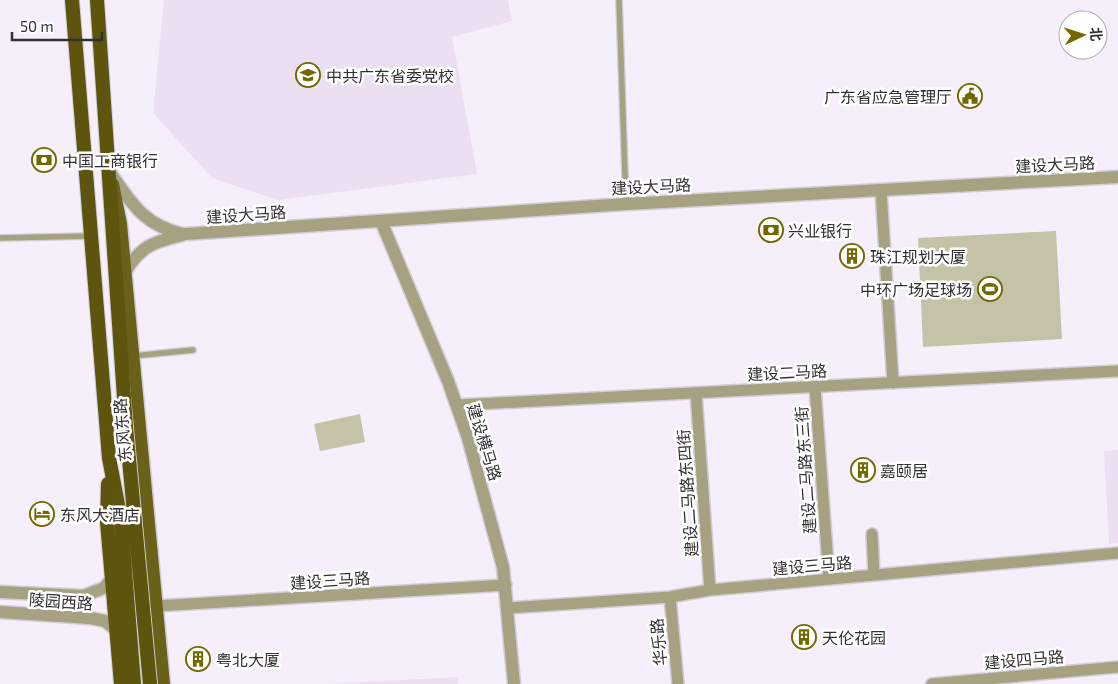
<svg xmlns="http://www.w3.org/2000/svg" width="1118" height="684" font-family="'Exo 2','Noto Sans SC',sans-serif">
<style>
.built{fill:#ebdff1}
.green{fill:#c5c2a8}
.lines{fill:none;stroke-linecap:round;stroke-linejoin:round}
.service-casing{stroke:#d3ccd6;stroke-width:8}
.minor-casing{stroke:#d3ccd6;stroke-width:14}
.tertiary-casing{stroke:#d3ccd6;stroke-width:15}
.primary-casing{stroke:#d3ccd6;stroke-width:15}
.trunk-casing{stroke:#d3ccd6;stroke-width:16}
.service{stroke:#a6a281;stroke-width:5.5}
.minor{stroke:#a6a281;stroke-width:11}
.tertiary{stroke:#a6a281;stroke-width:12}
.primary{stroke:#69601a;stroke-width:12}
.trunk{stroke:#5d540d;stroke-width:14}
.labels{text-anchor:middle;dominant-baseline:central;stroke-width:5;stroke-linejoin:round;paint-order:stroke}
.poi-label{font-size:16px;fill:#333034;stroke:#fff;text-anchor:start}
.street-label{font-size:16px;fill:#333034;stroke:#fff}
</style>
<rect width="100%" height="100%" fill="#f6eefa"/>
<!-- built -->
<path class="built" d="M164,0H508L512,21L452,37L477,174L278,200L212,178L153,113Z
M1118,450V543L1109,544L1104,451Z
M458,677V684H328Z"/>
<!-- green -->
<path class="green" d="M1056,231L1062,339L923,347L918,238Z
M360,414L365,442L320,451L314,424Z"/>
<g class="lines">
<defs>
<path id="service" d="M619,0L626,204
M0,238L92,236
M133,356L193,350"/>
<path id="minor" d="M881,190L893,383
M815,387L829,579
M696,393L710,590
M458,405L1118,371
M872,534L874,575
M670,597L678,684
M156,606L506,585
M508,608L670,597L710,590L1118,553
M932,684L1118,667"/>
<path id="tertiary" d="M111,174C132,204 145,226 183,234
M381,221L448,381L468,438L503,567L514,684
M125,272C142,244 155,242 186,234L626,204L1118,177
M0,592L83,596L104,588L112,579
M0,612L90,618L105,621L116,630"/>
<path id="primary" d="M113,184L121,224L164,684"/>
<path id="trunk" d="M72,0L109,458L121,520L134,684
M97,0L126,427L150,684
M108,484L107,522L121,684"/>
</defs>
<!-- service casing -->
<use href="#service" class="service-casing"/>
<!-- minor casing -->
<use href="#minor" class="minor-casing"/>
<!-- tertiary casing -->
<use href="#tertiary" class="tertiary-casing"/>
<!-- primary casing -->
<use href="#primary" class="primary-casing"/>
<!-- trunk casing -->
<use href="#trunk" class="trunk-casing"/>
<!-- service -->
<use href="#service" class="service"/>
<!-- minor -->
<use href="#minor" class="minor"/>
<!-- tertiary -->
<use href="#tertiary" class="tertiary"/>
<!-- primary -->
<use href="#primary" class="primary"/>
<!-- trunk -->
<use href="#trunk" class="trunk"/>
</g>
<!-- icons -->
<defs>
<symbol id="university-ring" viewBox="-11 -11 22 22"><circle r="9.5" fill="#fff" stroke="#736800" stroke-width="1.5"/><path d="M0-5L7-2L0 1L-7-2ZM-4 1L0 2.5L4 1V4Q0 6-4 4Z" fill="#736800"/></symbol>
<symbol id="civic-ring" viewBox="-11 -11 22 22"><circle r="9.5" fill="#fff" stroke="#736800" stroke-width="1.5"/><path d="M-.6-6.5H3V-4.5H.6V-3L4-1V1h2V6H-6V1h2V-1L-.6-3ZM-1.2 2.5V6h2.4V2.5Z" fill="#736800"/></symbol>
<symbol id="bank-ring" viewBox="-11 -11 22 22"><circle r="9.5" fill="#fff" stroke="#736800" stroke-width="1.5"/><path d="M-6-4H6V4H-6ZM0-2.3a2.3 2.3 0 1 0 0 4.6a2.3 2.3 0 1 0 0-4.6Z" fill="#736800"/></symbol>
<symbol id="building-ring" viewBox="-11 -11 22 22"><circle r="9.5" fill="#fff" stroke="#736800" stroke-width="1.5"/><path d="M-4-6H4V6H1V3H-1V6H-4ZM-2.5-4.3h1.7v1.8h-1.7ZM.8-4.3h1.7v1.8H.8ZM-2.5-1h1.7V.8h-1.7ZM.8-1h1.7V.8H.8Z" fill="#736800"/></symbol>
<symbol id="stadium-ring" viewBox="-11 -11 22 22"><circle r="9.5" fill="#fff" stroke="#736800" stroke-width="1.5"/><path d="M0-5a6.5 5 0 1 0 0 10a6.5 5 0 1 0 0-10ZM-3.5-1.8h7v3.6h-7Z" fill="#736800"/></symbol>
<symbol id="hotel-ring" viewBox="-11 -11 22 22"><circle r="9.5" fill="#fff" stroke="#736800" stroke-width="1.5"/><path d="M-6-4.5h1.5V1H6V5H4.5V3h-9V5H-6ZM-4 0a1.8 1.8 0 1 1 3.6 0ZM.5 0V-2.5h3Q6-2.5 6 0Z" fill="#736800"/></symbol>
</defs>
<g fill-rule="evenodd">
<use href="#university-ring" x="294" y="61" width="28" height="28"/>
<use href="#civic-ring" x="956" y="82" width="28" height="28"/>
<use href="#bank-ring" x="30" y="146" width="28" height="28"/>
<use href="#bank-ring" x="757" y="216" width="28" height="28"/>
<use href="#building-ring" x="838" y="242" width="28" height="28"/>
<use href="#stadium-ring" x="976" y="275" width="28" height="28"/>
<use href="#building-ring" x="849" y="456" width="28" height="28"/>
<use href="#hotel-ring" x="28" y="500" width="28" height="28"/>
<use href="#building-ring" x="790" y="623" width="28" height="28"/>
<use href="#building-ring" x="184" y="645" width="28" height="28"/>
</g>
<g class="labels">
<!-- poi labels -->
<g class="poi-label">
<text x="326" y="75">中共广东省委党校</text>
<text x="952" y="96" text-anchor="end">广东省应急管理厅</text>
<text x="62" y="160">中国工商银行</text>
<text x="788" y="230">兴业银行</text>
<text x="870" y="256">珠江规划大厦</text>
<text x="972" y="289" text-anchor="end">中环广场足球场</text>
<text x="880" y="470">嘉颐居</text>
<text x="60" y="514">东风大酒店</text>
<text x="822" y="637">天伦花园</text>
<text x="216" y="659">粤北大厦</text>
</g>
<!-- street labels -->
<g class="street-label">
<text transform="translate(1055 164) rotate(-3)">建设大马路</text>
<text transform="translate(651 186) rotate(-3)">建设大马路</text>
<text transform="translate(246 214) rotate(-4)">建设大马路</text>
<text transform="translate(787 372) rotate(-3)">建设二马路</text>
<text transform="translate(122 430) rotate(-95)">东风东路</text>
<text transform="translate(485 442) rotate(73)">建设横马路</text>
<text transform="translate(805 470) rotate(-94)">建设二马路东三街</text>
<text transform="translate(687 493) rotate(-94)">建设二马路东四街</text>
<text transform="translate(812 565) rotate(-5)">建设三马路</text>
<text transform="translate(330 580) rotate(-4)">建设三马路</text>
<text transform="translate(61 601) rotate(4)">陵园西路</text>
<text transform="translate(658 642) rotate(-95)">华乐路</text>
<text transform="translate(1024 659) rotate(-5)">建设四马路</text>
</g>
</g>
<!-- north arrow -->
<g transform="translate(1083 35) rotate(86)"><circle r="24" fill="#ffffff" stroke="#adacae"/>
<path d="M0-4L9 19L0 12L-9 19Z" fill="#736800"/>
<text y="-8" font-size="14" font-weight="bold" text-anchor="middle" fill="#333034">北</text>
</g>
<!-- scale -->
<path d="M12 32v8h90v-8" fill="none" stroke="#333034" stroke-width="2.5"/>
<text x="20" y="32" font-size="15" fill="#333034" stroke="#ffffff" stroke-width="4" paint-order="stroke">50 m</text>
</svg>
